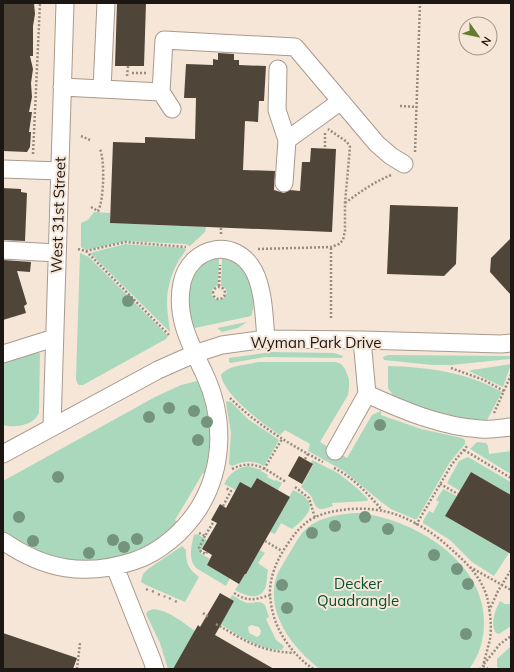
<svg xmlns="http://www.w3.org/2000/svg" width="514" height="672" font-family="Mulish,sans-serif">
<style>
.green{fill:#aad8bd;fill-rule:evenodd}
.building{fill:#504539}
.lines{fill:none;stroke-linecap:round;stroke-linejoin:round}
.minor-casing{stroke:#a99a8d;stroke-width:19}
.path{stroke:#968b81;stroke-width:2.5;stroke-dasharray:2 2;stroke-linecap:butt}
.minor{stroke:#fff;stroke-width:17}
.tree{fill:#74947d}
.labels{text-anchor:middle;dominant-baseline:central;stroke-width:4;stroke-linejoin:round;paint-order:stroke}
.street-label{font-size:15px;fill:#1d1713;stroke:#f6e6d8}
.park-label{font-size:15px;fill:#095032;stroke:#f6e6d8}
</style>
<rect width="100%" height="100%" fill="#f6e6d8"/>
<!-- green -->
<path class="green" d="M94,212L110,213V223L206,227L205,232L190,246L185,244L126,241L86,250L81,247V223L88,220Z
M125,244L184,248L186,250C174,265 167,284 167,303C167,313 169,322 170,332L90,253Z
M80,253L89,257L168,336L166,339L83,385H79L77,383L76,378Z
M219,257L218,285C214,287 210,290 212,295C217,308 236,291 221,286L222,257C226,258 232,259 236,262C251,274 258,299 251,316L195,328C181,316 188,278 199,265C203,260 213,259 219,257Z
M247,322L238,328L222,332L217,328Z
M38,351L40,354L39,413C33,426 15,428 3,425V358Z
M271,352L334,353L343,356L342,358L265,357L231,363L229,362V358Z
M388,355L511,356L510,359L451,365H432L384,360L383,357Z
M258,362H336L341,364L345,369L349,379V388L348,395L320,442L347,458L372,415L381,411V415L421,429L462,438L465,440V444L450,462L417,519H414L391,509L380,501L344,471L308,451L310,444L285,430L280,435C263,424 224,395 221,375C228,365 246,365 258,362Z
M511,364L503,387L469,371L472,370Z
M388,366C427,367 467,372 502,392L487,420L467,419L424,409L394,397L388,388Z
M197,381L206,399L212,438L207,475L203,473L175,520L178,523C145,553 106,568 60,559C56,558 51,556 46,554C31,547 17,540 3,531V481L155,397L181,385Z
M227,401L231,402L248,419L279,440L264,466C253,460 244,461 232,466L229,464L231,433L226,403Z
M477,442L486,443L488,446L489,454L511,451V474L470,449Z
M468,457L511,482V495L471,472L460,491L447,483L459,461Z
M312,460L338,473L357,488L368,499L367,501L332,503L333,506C326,508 319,512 315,505C313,502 313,499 311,496C308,492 304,490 301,487L313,465L311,463Z
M248,466L262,470L261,471L268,475L267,477L275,481L276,480L282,483L278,490L257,478L251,488L236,490L224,484C230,473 236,468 248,466Z
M443,489L457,496L445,516L509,553L494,576L472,562L450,540L423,523V521L429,511L433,513L439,502L436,500Z
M293,490C297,492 302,494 305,497C318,510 300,522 292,529L281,523L275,534L270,532Z
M357,513C413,518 485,561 484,623C484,640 479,656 469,669H320C293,649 264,612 277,575C280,568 285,561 289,554C293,548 296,541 300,536C312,518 337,514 357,513Z
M197,534L207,540L200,553L210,559L207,565L230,578L226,586L196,568C188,559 191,546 194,535Z
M182,546L186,550C186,563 188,569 199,577L185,602L146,585L141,582L143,574L148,569Z
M260,550L265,553L258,563L268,570C267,575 267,581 266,586C261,602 245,596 235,590Z
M232,595C238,598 242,602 248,603C255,603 259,600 265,605L269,617L266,619L276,640L284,646L282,650C257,650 237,634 217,622L223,620L234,601L230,599ZM251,625L259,627L261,631L260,635L257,637L249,633L248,627Z
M500,601L505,604H511V626L499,634L496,633C490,624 495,610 500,601Z
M154,609C170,611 182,622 195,631L173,669H168L160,643L146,614L148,611Z
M511,646V669H501L497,667V659Z"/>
<!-- building -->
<path class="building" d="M3,3H34L35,14L33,26V56H30L33,69L31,83L32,97L29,112H32L29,132H31L30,147L27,152L3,151Z
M117,3H146L144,66H115Z
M218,53L234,54V60H239V65L266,66L264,101H259L258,122L245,121L243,170L275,171L274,190L284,193L290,190L300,191L302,162H310L311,148L336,149L332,232L110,223L113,142L145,143V137L195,139L196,98H184L186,64L213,65V59L218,60Z
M3,188L21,189V192L27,193L25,241L3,240Z
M390,205L458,207L456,264L444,276L387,274Z
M511,238V295L490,272L491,258Z
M3,260L31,262L30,272L17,271L27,304L24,306L26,313L3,320Z
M299,456L313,464L302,484L288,476Z
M471,472L511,495V554L445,516Z
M257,478L290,497L246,574H245L239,584L207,565L212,555L202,549L217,523L211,520L220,504L226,508L240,482L251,488Z
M220,593L234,601L215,635L274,669H173L198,625L200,627Z
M3,633L77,658L73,669H3Z"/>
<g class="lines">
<defs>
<path id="minor" d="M278,69L277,110L287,140
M62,87L161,92L164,40L295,47L377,144L391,156L404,164
M102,89L106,3
M161,92L172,109
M3,169L60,171
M284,183L287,140L341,101
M3,250L57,253
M362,340L367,394
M3,354L54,338
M367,394C402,410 442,427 481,429C491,430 501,428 511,427
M52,426L65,3
M335,451L367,394
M3,454L158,370L194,354L222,345L266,339L362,340L501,344L511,343
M3,541C45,570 85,577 134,561C161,552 184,531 199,508C224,467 225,417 204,373C190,344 175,316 182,283C190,246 235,236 254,271C264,291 264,317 266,339
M115,567L152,660L155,669"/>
</defs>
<!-- minor casing -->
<use href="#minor" class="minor-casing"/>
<!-- path -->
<path class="path" d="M132,73H147
M127,76L128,66
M400,106L417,107
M325,133V148
M81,136L90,140
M415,152L420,3
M33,154L40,3
M345,203C360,192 374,182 391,175
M91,207L98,211C104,200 105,161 100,149
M221,234V227
M78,249L86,251L125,242L186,247
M258,249L331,247L339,244L343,240L345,231V203L350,147L347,142L328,129
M86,251L169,335
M219,286L220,265
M213 293a6 6 0 1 1 12 0a6 6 0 1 1-12 0Z
M331,318V247
M451,368L484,380L504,391
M230,398C257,425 289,444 323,462
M494,413L511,375
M464,450L511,478
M305,459L308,454
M334,468C353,477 368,494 382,510
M232,469C255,458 266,470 286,482
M264,469L282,439
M440,484L458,494
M295,487L309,498L315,518
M223,506L231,491L226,488
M416,525L452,464L468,445
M199,533L205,536L214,521
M205,536L199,548L201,552L206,554L207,552
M265,541L282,551
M470,567L511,590
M146,589L148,590
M152,591L154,592
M234,593C249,602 254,600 270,595
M158,594L160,595
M164,596L165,597
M169,598L171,599
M175,601L177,602
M489,611L498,591L511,570
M203,613L208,617
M216,624C246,641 258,651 294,653
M484,664L500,644L511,636
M483,666L488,669
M77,669L80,643
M313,669C287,650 270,623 270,590C271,573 278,558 287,545C293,536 298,529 307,522C324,509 362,506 383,511C408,516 433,532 451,549C467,563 481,577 487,597C490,609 492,627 490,639C488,648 485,657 483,666L480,669"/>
<!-- minor -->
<use href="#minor" class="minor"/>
</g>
<!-- trees -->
<g class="tree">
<circle cx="128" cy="301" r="6"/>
<circle cx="169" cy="408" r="6"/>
<circle cx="194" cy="411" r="6"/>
<circle cx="149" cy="417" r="6"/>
<circle cx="207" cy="422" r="6"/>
<circle cx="380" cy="425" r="6"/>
<circle cx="198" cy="440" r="6"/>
<circle cx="58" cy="477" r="6"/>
<circle cx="19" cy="517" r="6"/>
<circle cx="365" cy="517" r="6"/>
<circle cx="335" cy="526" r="6"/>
<circle cx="388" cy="529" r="6"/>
<circle cx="312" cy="533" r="6"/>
<circle cx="137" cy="539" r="6"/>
<circle cx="113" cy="540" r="6"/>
<circle cx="33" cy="541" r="6"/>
<circle cx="124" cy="547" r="6"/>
<circle cx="89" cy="553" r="6"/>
<circle cx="434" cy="555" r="6"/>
<circle cx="457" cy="569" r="6"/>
<circle cx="468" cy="584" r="6"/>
<circle cx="282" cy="585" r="6"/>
<circle cx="287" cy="608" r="6"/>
<circle cx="466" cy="634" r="6"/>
</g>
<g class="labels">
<!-- street labels -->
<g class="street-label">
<text transform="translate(58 215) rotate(-88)">West 31st Street</text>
<text x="316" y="342">Wyman Park Drive</text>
</g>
<!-- park labels -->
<g class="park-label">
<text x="358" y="583">Decker<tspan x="358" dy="17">Quadrangle</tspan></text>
</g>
</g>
<!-- border -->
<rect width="514" height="672" fill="none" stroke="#1d1713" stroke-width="8"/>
<!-- north arrow -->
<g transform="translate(478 36) rotate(123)"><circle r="19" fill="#f6e6d8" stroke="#9f9389"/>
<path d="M0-3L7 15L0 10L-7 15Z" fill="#637c2e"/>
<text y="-6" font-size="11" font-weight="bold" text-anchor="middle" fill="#1d1713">N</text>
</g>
</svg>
